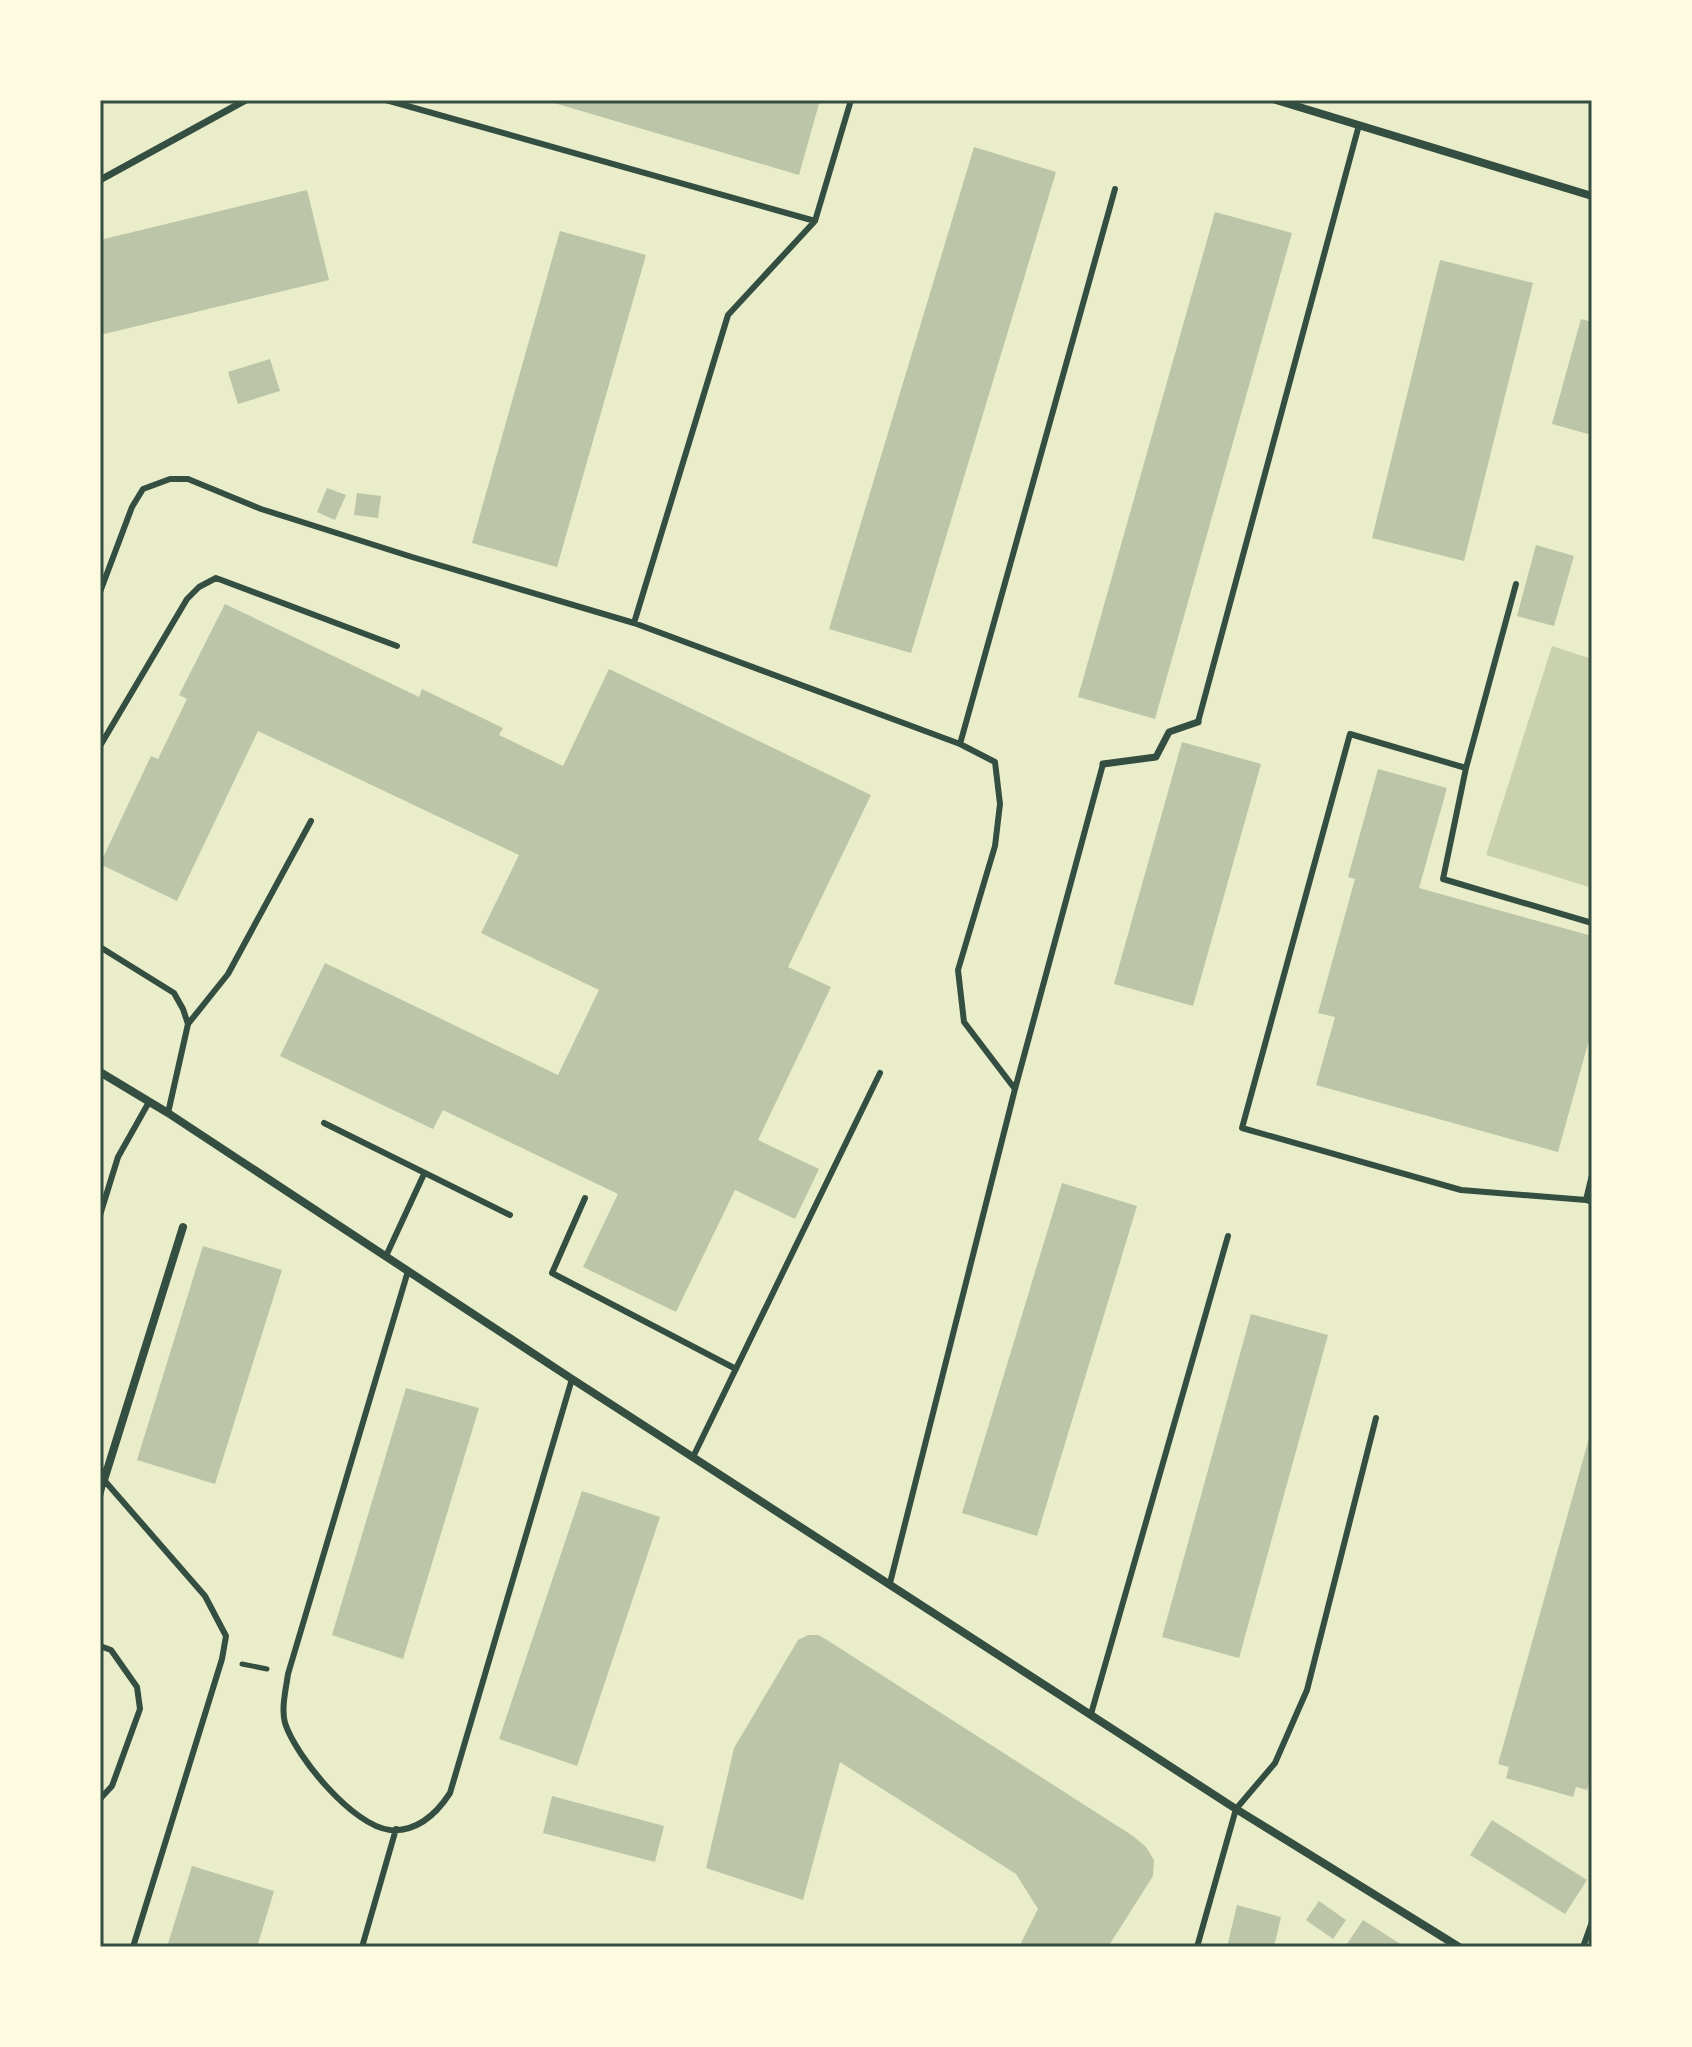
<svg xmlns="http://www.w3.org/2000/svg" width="1692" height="2047" font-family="Inter,sans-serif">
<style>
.green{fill:#cad2ad}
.building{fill:#bcc5a7}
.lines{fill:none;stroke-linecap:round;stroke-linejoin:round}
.path{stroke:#344e41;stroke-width:5}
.service{stroke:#344e41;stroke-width:6}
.pedestrian{stroke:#344e41;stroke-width:7}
.minor{stroke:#344e41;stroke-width:8}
.neatline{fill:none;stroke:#344e41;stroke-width:3}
</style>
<rect width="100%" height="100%" fill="#e9edc9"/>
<!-- green -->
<path class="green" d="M1552,646L1592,659V888L1486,855Z"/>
<!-- building -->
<path class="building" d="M544,100H820L799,175Z
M974,147L1056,172L911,653L829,629Z
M307,190L329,280L100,335V240Z
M1215,212L1292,233L1155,719L1078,697Z
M560,231L646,255L557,567L472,543Z
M1440,260L1533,283L1464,561L1372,538Z
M1581,319L1592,322V435L1552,424Z
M270,359L280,391L238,404L228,372Z
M327,488L346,495L335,520L317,512Z
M357,493L381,496L378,518L354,515Z
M1536,545L1574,556L1554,626L1517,616Z
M225,604L419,697L422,689L503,728L499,735L563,766L609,669L871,795L788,967L831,987L758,1140L819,1169L795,1219L735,1190L676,1312L583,1267L618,1194L443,1110L433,1129L280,1056L325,963L558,1075L599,990L481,933L519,855L258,731L177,901L100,864L151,756L158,759L187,699L179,695Z
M1182,742L1261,764L1193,1006L1114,984Z
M1378,769L1447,788L1419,888L1592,936V1029L1558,1152L1316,1085L1335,1017L1318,1013L1355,879L1348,877Z
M1062,1183L1137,1206L1037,1536L962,1513Z
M203,1246L282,1270L215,1484L137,1460Z
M1251,1314L1328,1335L1239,1658L1162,1637Z
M406,1388L479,1408L403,1659L332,1635Z
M1591,1431L1592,1772L1587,1790L1576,1787L1573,1797L1506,1778L1509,1767L1498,1764Z
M582,1491L660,1517L577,1766L499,1739Z
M808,1635H818L827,1640L1133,1836L1146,1847L1154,1860L1153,1876L1108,1947H1019L1038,1909L1016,1874L840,1762L803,1900L706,1868L734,1748L798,1640Z
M552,1796L664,1826L655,1862L543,1833Z
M1492,1820L1587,1880L1565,1914L1470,1855Z
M192,1866L274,1891L257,1947H167Z
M1319,1901L1346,1920L1333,1939L1306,1920Z
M1237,1905L1281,1917L1274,1947H1227Z
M1363,1920L1405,1947H1345Z"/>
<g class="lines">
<!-- path -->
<path class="path" d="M242,1664L267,1669"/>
<!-- service -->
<path class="service" d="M386,100L815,221
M1516,584L1466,768L1443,879L1592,923
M100,592L132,507L143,489L170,479H188L261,509L412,557L634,623L960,744L1115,189
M634,623L728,315L815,221L851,100
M1198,722L1359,125
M960,744L995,762L1000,804L995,846L958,970L964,1022L1015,1089
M100,746L187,599L199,587L216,578L397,646
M1466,768L1350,734L1242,1128L1461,1190L1586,1200
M100,947L174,993L183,1009L188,1024L168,1113
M188,1024L228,974L311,821
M324,1123L510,1215
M1592,1175L1586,1200L1592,1202
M585,1198L552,1273L736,1369
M100,1215L118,1157L149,1102
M386,1256L424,1174
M408,1271L288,1674C286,1689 281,1708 285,1723C296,1757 353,1826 390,1830C417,1832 437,1813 450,1793L572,1379
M693,1457L880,1073
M100,1467L104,1480L205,1596L226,1636L222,1659L133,1947
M100,1496L104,1480
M890,1583L1015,1089L1103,764
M100,1646L111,1650L137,1687L140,1709L112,1786L100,1799
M1091,1714L1228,1236
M362,1947L396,1829
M1197,1947L1236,1809L1275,1763L1307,1690L1376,1418
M1583,1947L1592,1922"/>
<!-- pedestrian -->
<path class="pedestrian" d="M100,180L246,100
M1103,764L1156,757L1169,732L1198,722"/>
<!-- minor -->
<path class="minor" d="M1276,100L1592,196
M100,1072L168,1113L572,1379L1236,1809L1459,1947
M104,1480L183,1227"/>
</g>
<!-- border -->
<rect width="1692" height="2047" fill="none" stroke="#fefae0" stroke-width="204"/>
<rect x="102" y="102" width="1488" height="1843" class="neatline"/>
</svg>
